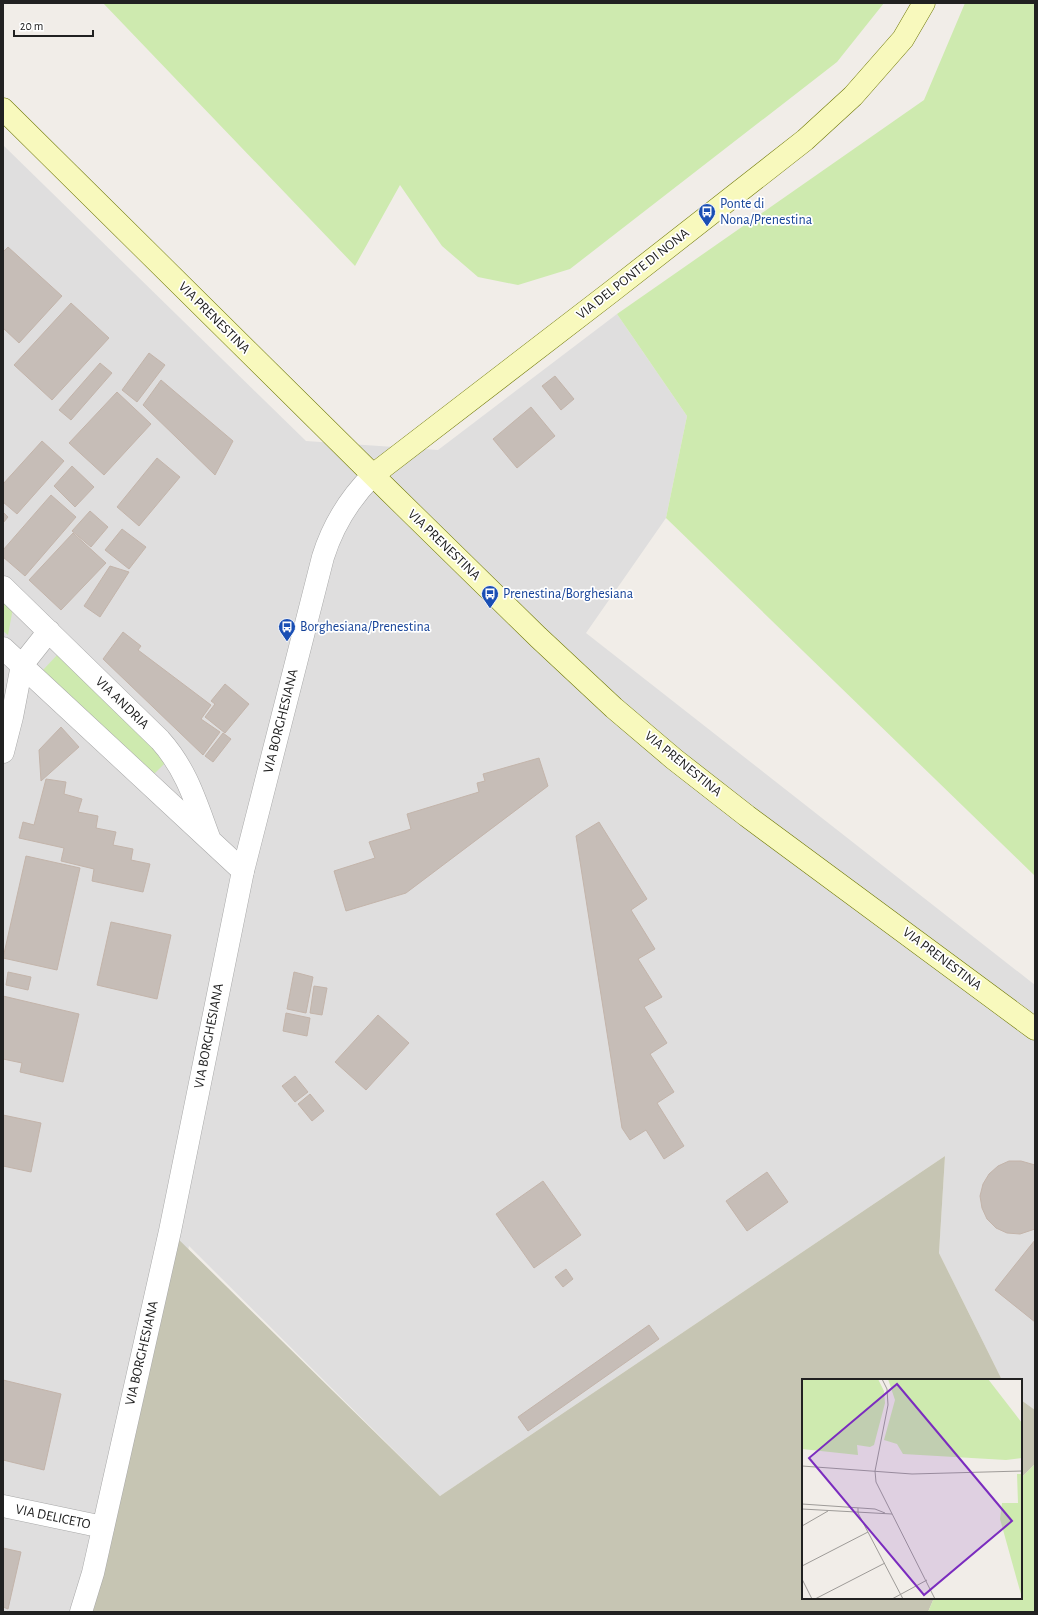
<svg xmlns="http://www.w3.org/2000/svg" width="1038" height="1615" font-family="'Alegreya Sans',sans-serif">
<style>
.residential{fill:#dfdede}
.construction{fill:#c6c5b3}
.grass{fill:#ceeaaf}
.building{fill:#c6bdb7;stroke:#c3b4aa}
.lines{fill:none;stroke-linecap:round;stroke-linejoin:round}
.minor-casing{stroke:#a8a8a8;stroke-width:23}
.tertiary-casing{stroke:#a8a8a8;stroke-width:23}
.secondary-casing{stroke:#707907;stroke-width:23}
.minor{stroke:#fff;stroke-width:22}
.tertiary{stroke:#fff;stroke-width:22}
.secondary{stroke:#f8f9bd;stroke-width:22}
.labels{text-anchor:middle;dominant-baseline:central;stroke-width:3.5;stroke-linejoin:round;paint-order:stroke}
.transit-label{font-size:14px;fill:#164399;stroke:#fff;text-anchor:start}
.street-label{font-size:14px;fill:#212121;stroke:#fff}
.inset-road{fill:none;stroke:#9e9b98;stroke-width:1}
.view{fill:#7b2cbf;fill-opacity:0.15;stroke:#7b2cbf;stroke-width:2}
.inset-edge{fill:none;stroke:#212121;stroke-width:2}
</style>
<rect width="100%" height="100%" fill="#f1ede8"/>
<!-- residential -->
<path class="residential" d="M3,145L306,441L438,450L617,314L687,416L666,518L586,633L1035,985V1410L1021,1400V1380H1002L939,1253L945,1156L440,1496L189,1246L133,1546L113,1612H3Z"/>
<!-- construction -->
<path class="construction" d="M945,1156L939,1253L1002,1380H803V1598H934L928,1612H81L170,1231L440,1496Z
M1021,1400L1035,1410V1464L1021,1478Z"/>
<!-- grass -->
<path class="grass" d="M103,3H884L837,62L570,269L518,285L478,277L442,246L400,185L355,266Z
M965,3H1035V876L666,518L687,416L617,314L924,100Z
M3,599L13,608L8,635L3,631Z
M58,654L168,760L153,775L43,670Z
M1035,1464V1612H928L934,1598H1021V1478Z"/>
<!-- building -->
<path class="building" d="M8,247L62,296L19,343L3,328V252Z
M71,303L109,338L52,400L14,365Z
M149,353L165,365L137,402L122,390Z
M100,363L112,373L71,420L59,410Z
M555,376L574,399L561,410L542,386Z
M161,380L233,441L215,475L143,405Z
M117,392L151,424L104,475L69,443Z
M531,407L555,436L517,468L493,439Z
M42,441L64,461L17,514L3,502V484Z
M157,458L180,477L139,526L117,507Z
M72,466L94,487L75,507L54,486Z
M51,495L76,517L25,576L3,557V550Z
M90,511L108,527L91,547L72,531Z
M3,512L8,517L3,523Z
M122,529L146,547L129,569L105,550Z
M73,533L106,563L61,610L29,580Z
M110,566L129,572L100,617L84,606Z
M123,632L141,646L138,650L211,705L201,719L220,732L203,755L103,659Z
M225,684L249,704L225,733L205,717L215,704L211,701Z
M61,727L79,747L41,781L39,750Z
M223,733L231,739L213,762L205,756Z
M539,758L548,786L406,893L346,911L334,871L375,858L369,842L411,829L407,814L479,792L477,783L485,781L483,774Z
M46,779L66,782L64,794L82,799L78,812L98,816L96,828L116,832L113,845L133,849L131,860L150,864L143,892L92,881L94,869L61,861L64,848L19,838L23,822L34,825Z
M599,822L647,899L631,910L655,949L638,959L662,997L644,1007L667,1043L650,1054L674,1092L657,1103L684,1146L664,1159L646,1130L630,1140L622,1128L576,836Z
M26,856L80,868L57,970L3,958Z
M111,922L171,935L157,999L97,985Z
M8,972L31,977L28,990L6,985Z
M294,972L313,977L306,1013L287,1009Z
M314,986L327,988L322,1015L310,1013Z
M3,996L79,1014L63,1082L20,1072L22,1063L3,1059Z
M286,1013L310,1018L307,1036L283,1031Z
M378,1015L409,1043L366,1090L335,1062Z
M295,1076L308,1092L295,1102L282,1086Z
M310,1094L324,1111L312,1121L298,1104Z
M3,1115L41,1123L31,1172L3,1166Z
M1009,1161H1021L1035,1165V1229L1020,1234L1007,1233L996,1228L987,1219L982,1208L980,1196L983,1184L989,1174L998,1166Z
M767,1172L788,1202L747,1231L726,1201Z
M543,1181L581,1235L534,1268L496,1214Z
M1035,1240V1322L995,1290Z
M566,1269L573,1279L563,1287L555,1277Z
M649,1325L659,1339L528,1431L518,1417Z
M3,1380L61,1394L44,1470L3,1460Z
M3,1548L21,1552L8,1609L3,1607Z"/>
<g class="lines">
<defs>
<path id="minor" d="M3,587L160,740C187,770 196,803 210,840
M3,648L243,871
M3,752L12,717L22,665L49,631
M3,1506L103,1527"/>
<path id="tertiary" d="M81,1612L93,1573L170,1231L243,871L323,557C333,525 349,499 373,475"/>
<path id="secondary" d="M3,109L389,491L538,637L614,708L674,759L747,816L1035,1029
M373,475L611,292L805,140L853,96L903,39L924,3"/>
</defs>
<!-- minor casing -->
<use href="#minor" class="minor-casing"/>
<!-- tertiary casing -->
<use href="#tertiary" class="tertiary-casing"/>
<!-- secondary casing -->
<use href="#secondary" class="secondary-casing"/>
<!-- minor -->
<use href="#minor" class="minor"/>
<!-- tertiary -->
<use href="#tertiary" class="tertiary"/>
<!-- secondary -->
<use href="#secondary" class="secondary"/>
</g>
<!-- icons -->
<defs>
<symbol id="bus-pin" viewBox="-11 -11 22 30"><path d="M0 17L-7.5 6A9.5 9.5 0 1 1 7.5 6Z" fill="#1a4fb4" stroke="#fff"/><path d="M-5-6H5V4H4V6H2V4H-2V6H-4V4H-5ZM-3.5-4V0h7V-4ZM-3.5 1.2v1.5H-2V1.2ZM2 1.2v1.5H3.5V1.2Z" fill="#fff"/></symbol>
</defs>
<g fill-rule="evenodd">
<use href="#bus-pin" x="697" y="202" width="20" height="27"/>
<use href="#bus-pin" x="480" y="584" width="20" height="27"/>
<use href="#bus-pin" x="277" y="617" width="20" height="27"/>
</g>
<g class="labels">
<!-- transit labels -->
<g class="transit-label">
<text x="720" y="204">Ponte di<tspan x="720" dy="16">Nona/Prenestina</tspan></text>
<text x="503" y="594">Prenestina/Borghesiana</text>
<text x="300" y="627">Borghesiana/Prenestina</text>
</g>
<!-- street labels -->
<g class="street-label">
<text transform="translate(633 274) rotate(-38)">VIA DEL PONTE DI NONA</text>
<text transform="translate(214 318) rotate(45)">VIA PRENESTINA</text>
<text transform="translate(444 545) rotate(44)">VIA PRENESTINA</text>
<text transform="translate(122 703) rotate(44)">VIA ANDRIA</text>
<text transform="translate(281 721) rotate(-76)">VIA BORGHESIANA</text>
<text transform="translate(683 764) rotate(39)">VIA PRENESTINA</text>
<text transform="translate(942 959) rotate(37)">VIA PRENESTINA</text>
<text transform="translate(209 1036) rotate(-79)">VIA BORGHESIANA</text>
<text transform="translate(142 1353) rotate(-77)">VIA BORGHESIANA</text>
<text transform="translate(53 1517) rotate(12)">VIA DELICETO</text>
</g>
</g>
<!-- overview -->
<g transform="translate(802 1379)">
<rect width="220" height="220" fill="#f1ede8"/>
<path d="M0,0H76L82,12L83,24L72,66L68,68L55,66L56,76L0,70ZM86,0H186L220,44V79L204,81L101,75L95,65L82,61L93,21ZM215,95H220V219L198,140L200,124H216Z" fill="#ceeaaf"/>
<path class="inset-road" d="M0,87L110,95L220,92M73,92L74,103L133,220M73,92L86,26L85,10L80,0M0,125L73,130L83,134M56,129V134L101,220M0,130L90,135M0,147L26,132M0,187L66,153M0,200L10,220M13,220L83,184M90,220L125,201"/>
<path class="view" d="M95,5L210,142L122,216L7,79Z"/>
<rect width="220" height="220" class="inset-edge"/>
</g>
<!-- border -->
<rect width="1038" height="1615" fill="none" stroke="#212121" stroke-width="8"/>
<!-- scale -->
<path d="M14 30v6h79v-6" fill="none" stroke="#212121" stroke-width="2"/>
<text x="20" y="30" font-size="12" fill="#212121" stroke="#ffffff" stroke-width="3" paint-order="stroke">20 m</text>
</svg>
